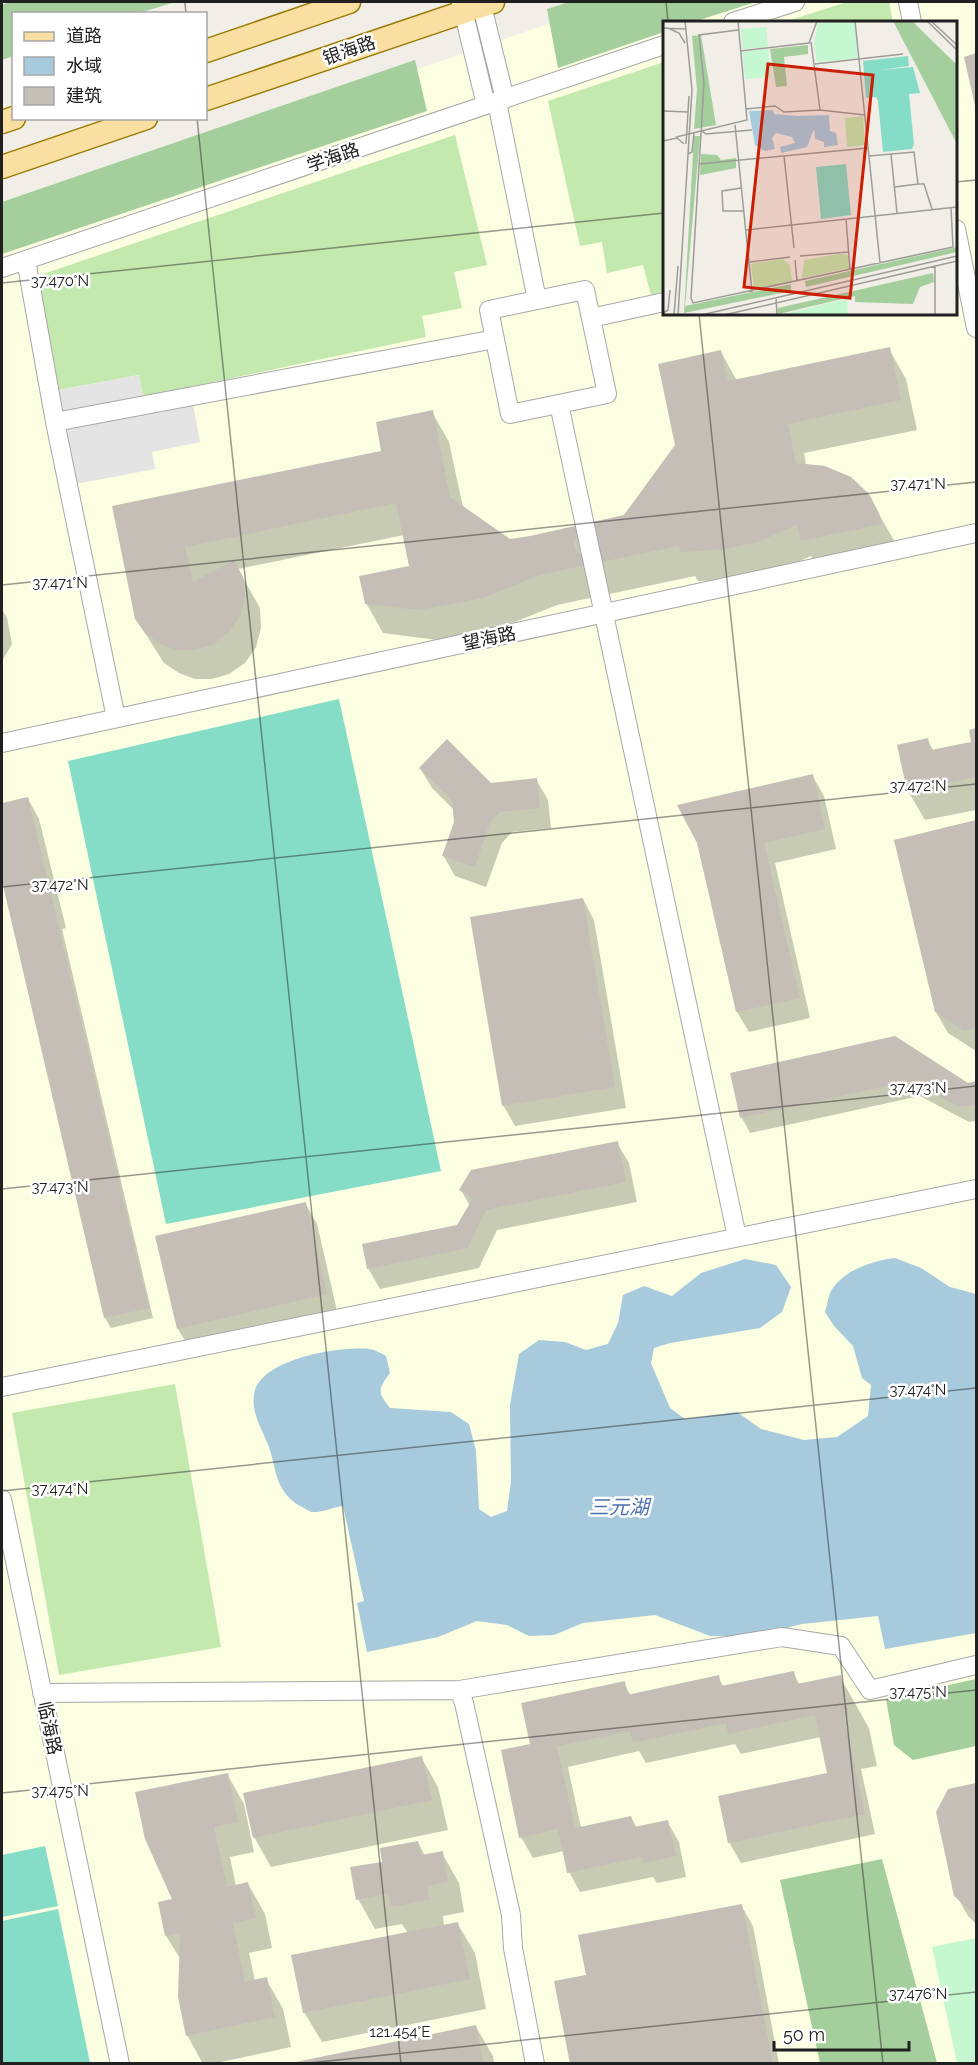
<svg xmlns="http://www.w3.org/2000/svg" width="978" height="2065" font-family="Raleway,'Noto Sans SC',sans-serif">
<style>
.education{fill:#fbfee1;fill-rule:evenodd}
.grass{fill:#c3e9ae}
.forest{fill:#a4ce9c}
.park{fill:#c5f8d0}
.pitch{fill:#86ddc7}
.parking{fill:#e4e4e4}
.water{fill:#a8cadd}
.shadow{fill:#0003}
.building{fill:#c5beb6;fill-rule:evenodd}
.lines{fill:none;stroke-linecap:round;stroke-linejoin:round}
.minor-casing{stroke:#a7a7a7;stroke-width:20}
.major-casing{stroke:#987a03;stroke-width:25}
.minor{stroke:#fff;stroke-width:18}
.major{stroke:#fadfa2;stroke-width:22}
.ticks{fill:none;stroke:#202020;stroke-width:1.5;stroke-opacity:0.45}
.labels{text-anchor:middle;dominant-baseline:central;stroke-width:5;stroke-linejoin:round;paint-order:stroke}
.street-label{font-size:18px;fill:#202020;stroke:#fff}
.water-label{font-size:20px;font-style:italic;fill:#4d71ae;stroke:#fff}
.inset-road{fill:none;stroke:#9d9c97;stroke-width:1.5}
.view{fill:#cb1e04;fill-opacity:0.15;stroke:#cb1e04;stroke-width:3}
.inset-edge{fill:none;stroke:#202020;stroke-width:3}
.ticks-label{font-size:15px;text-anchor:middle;fill:#202020;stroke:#fff;stroke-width:5;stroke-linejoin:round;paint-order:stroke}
</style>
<rect width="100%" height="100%" fill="#f0eee6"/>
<!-- education -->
<path class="education" d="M611,2H976V2063H2V213ZM664,22H956V314H664Z"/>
<!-- grass -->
<path class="grass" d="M847,2H889L893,22H784Z
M664,62V291L651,295L643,265L607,273L602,242L580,246L548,101Z
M455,135L487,265L454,272L462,308L422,316L426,337L143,397L139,375L58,390L37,276Z
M175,1384L221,1647L59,1675L12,1413Z"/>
<!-- forest -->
<path class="forest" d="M10,2H175L139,13L14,14L13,56L2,60V5Z
M569,2H756L693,22H664V32L558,68L547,9Z
M415,60L427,111L2,254V202Z
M976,1679V1746L913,1760L894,1745L886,1699Z
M882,1859L937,2063H820L780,1880Z"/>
<!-- park -->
<path class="park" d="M976,1938V2063H957L932,1947Z"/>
<!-- pitch -->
<path class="pitch" d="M339,699L441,1171L166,1224L68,761Z
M45,1846L58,1906L2,1917V1855Z
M58,1909L90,2063H2V1921Z"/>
<!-- parking -->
<path class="parking" d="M139,375L143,396L190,388L200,442L152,452L155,469L76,484L58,390Z"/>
<!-- water -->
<path class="water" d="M895,1258L921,1268L950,1287L976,1294V1633L885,1649L878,1616L802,1624L750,1637L710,1636L655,1615L583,1623L554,1635L529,1636L507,1625L477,1621L438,1637L367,1652L357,1603L364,1601L343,1506C334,1507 321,1513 312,1512C308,1511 303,1507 300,1506C275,1491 277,1471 269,1447C263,1431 251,1413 254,1395C258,1359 340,1346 369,1349C375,1350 381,1353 386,1356L390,1373C378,1389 377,1392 390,1408L451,1412L469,1424L476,1451L479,1509L491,1517L507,1511L511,1482L510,1405L519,1354L539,1340L565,1342L586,1350L608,1344L618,1323L623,1295L644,1286L672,1296L701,1273L745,1259L776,1265L791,1287L782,1312L760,1328L670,1343L654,1348L651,1363L670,1408L685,1419L737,1412L761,1429L804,1440L837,1437L868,1416L871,1385L862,1378L853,1346L834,1326L825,1312C827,1306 828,1299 830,1293C842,1270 872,1261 895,1258Z"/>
<!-- shadow -->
<path class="shadow" d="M976,54V107L965,58Z
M889,349L906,379L917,430L804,453L806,465L868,495L896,544L819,570L811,556L775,572L739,580L698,581L695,576L557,605L500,628L437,640L383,633L366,603L411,567L404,535L238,569L260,608L261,628L256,647L245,663L229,674L212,679H195L179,673L164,663L136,619L114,507L383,452L432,412L449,442L463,507L510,541L624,517L676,446L721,352L737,381Z
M2,609L7,618L12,644L2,661Z
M976,729V810L925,820L908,791L927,740L934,751L973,743L970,731Z
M420,768L490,784L536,779L548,800L551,828L512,832L502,843L486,887L455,876L443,855L455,822L454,810L432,788Z
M812,775L824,796L836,849L775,863L810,1018L749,1032L737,1012L699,843Z
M28,799L39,819L66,928L62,929L153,1318L111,1328L105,1318L2,875V805Z
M976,822V1051L948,1033L936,1012L896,841Z
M583,899L594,920L626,1108L515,1126L503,1105Z
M894,1038L968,1084L976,1083V1121L969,1122L920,1096L750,1133L742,1118L732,1074Z
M617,1143L629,1163L637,1202L497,1230L479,1268L380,1289L368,1268L458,1226L470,1206L461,1190Z
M305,1203L317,1224L338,1315L190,1349L178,1329Z
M793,1673L800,1685L840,1677L869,1728L877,1766L861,1769L875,1834L741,1863L729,1842L829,1774L821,1737L741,1754L735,1744L646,1763L639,1751L568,1767L581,1828L631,1817L637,1828L667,1821L679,1842L686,1877L657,1883L653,1877L580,1892L569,1872L564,1851L533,1858L521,1837L532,1745L624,1683L631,1696L718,1677L724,1687Z
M421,1757L438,1787L448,1830L271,1867L254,1837Z
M227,1774L244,1804L254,1852L230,1857L236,1886L248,1884L265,1914L272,1948L249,1953L255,1981L266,1979L283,2009L291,2047L212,2064H203L187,2035L181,1960L166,1936L159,1903L174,1900Z
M976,1785V1924L968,1916L956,1895L949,1790Z
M418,1842L425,1856L442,1853L459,1883L464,1912L443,1916L444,1926L457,1923L475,1953L486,2009L322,2042L304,2012L408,1933L402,1924L375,1929L358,1899L384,1863Z
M741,1905L753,1926L779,2064H572L587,1976Z
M476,2027L493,2056L494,2064H299Z"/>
<!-- building -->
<path class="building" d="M976,53V110L964,57Z
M890,347L901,400L788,424L796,463L825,466L851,477L869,494L879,513L882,524L801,541L797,525L758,542L721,550L680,552L679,546L539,575L483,598L419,610L365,604L359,576L409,566L396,503L185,547L193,582L234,560L243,577L245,597L240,616L228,633L212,645L195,650H177L160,644L145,633L135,619L112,506L381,451L376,422L433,410L450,497L510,539L530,536L624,515L675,445L658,364L721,350L728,381ZM580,535L584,555L578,553L574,547L575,541Z
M976,728V777L907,791L897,745L928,738L931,750L971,742L969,730Z
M447,739L491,783L537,778L540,808L500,812L490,822L475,867L442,856L454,822L452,801L419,768Z
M813,774L825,829L764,843L800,998L736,1012L697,843L677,805Z
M28,797L149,1308L104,1318L2,881V803Z
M976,820V1028L964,1031L935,1012L894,840Z
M583,898L615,1087L502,1106L470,917Z
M895,1036L968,1083L976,1081V1104L959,1107L910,1081L740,1118L730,1073Z
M618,1141L626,1182L486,1210L468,1248L367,1269L362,1244L457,1225L473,1198L459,1190L471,1170Z
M306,1202L327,1294L177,1329L155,1236Z
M794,1671L797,1684L841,1675L849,1715L844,1716L865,1814L728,1843L718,1796L827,1773L815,1715L728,1734L726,1723L633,1743L630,1731L557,1746L575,1828L631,1816L634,1827L668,1820L676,1856L644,1863L642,1857L567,1873L558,1829L519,1838L501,1750L530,1744L521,1703L625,1681L627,1695L719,1675L721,1686Z
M422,1756L432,1800L253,1838L243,1793Z
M228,1773L238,1822L214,1827L227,1887L248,1882L256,1918L233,1923L245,1982L267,1977L275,2017L186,2036L178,1997L180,1933L165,1936L158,1902L172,1899L145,1839L135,1792Z
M976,1783V1915L954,1896L936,1812L948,1789Z
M418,1841L421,1855L443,1851L448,1882L427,1886L429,1900L391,1907L388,1894L356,1900L350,1867L382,1862L380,1848Z
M742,1904L773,2064H570L554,1981L586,1975L578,1935Z
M458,1922L470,1979L303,2013L291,1955Z
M476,2025L484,2064H296V2062Z"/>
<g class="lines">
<defs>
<path id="minor" d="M461,2L486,105
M481,2L505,99
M908,2L912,22
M733,22L795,2
M497,102L537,300
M956,229L976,328
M26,260L55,422L116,718
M2,268L664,45
M585,290L607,394L510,414L489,310Z
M591,318L664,302
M559,404L737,1237
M55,422L495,339
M2,743L976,533
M2,1387L976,1189
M2,1499L120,2064
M42,1693L459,1690
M535,2064L513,1948L511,1915L464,1703L459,1690L782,1637L841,1646L870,1690L976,1665"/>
<path id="major" d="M206,51L349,2
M206,99L493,2
M2,122L14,118
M2,167L146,118"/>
</defs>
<!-- minor casing -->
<use href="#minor" class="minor-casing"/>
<!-- major casing -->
<use href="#major" class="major-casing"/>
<!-- minor -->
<use href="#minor" class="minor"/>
<!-- major -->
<use href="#major" class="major"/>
</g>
<!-- ticks -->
<path class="ticks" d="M185,2L186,14M666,2L668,22M197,118L401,2064M956,182L976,180M2,283L664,213M699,314L883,2064M2,585L976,482M2,887L976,784M2,1189L976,1086M2,1491L976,1388M2,1793L976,1690M300,2064L976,1992"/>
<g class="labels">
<!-- street labels -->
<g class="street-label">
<text transform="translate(349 50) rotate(-19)">银海路</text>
<text transform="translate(333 157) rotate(-19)">学海路</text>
<text transform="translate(489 638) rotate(-12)">望海路</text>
<text transform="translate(50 1728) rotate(78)">临海路</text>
</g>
<!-- water labels -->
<g class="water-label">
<text x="619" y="1507">三元湖</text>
</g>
</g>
<!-- overview -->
<g transform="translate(663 21)">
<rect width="294" height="294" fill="#f0eee6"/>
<path d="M200,95L202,124L184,126L182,97ZM176,233L185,234L186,247L139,257L141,239ZM120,238L127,244L129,260L91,268L88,243Z" fill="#c3e9ae"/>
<path d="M230,0H249L294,44V123ZM38,14L53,104L31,108L34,68L29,15ZM145,24V33L121,36L124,65L113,66L107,28ZM31,115H37L22,285L128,263V270L21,292ZM38,133L54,134L58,139L73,137V147L37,154ZM294,226V231L143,266L142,260ZM270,252L271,261L257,266L250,283L192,281V275L115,293V287Z" fill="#a4ce9c"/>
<path d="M191,0L195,37L154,41L151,22L155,2ZM103,6L105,26L80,28L78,8ZM105,28L108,56L82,58L79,31ZM184,278L185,294H117Z" fill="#c5f8d0"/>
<path d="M245,35L246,45L216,49L250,46L257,72L246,73L251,123L249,128L220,131L215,80L213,76L203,77L200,40ZM183,143L188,194L158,198L153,146Z" fill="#86ddc7"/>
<path d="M110,89L111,93L135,95L166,94L167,110L173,112L175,124L161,126V121L152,118L151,108L144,126L118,132L117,126L132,122L129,116L113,112L109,117L112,128L102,130L92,124L86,90Z" fill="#a8cadd"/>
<path class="inset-road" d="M192,0L217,242M264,0L294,29M269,1L294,24M0,7L22,8M5,7L16,12L22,22M75,9L36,14L41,63L28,277L30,282L290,226L288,187M77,30L146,22L154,0M152,43L240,33M83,88L112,85L121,91L157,89L148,21M157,89L202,94M0,90L25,91M72,104L89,271M39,110L43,113L89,109M13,116L84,99L75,0M0,120L14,117L21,123M23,123L26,75M25,133L29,131L31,112M228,133L234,192M121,135L131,227M206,135L251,131L255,163H261L269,188M36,143L205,127M232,166L255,163M78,167L59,170L60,190H81M183,198L187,249M83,209L294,186M137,235L186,231M132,239L134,260M87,241L127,236M272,245V294M113,276L114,294M0,292L5,289L7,269M11,294L15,245M15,294L29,69L22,0M38,294L294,235M61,294L294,240"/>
<path class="view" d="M105,43L210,54L187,277L81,266Z"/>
<rect width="294" height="294" class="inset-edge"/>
</g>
<g class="ticks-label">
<text x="60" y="286">37.470°N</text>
<text x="918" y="489">37.471°N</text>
<text x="60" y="588">37.471°N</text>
<text x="918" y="791">37.472°N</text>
<text x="60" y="890">37.472°N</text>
<text x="918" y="1093">37.473°N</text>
<text x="60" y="1192">37.473°N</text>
<text x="918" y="1395">37.474°N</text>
<text x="60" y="1494">37.474°N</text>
<text x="918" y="1697">37.475°N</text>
<text x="60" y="1796">37.475°N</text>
<text x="918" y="1999">37.476°N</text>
<text x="400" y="2037">121.454°E</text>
</g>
<!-- border -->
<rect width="978" height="2065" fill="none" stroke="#202020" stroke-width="6"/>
<!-- legend -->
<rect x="12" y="12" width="195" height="108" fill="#ffffff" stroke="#a6a6a6" stroke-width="1.5"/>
<rect x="24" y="32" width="30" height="9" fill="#fadfa2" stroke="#a6a6a6" stroke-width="1.5"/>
<text x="66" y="42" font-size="18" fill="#202020">道路</text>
<rect x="24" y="57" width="30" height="18" fill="#a8cadd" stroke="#a6a6a6" stroke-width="1.5"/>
<text x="66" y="72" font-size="18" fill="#202020">水域</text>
<rect x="24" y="87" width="30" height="18" fill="#c5beb6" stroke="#a6a6a6" stroke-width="1.5"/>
<text x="66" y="102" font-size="18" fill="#202020">建筑</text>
<!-- scale -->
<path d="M774 2041v9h135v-9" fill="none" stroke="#202020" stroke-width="3"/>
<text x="783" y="2041" font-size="18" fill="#202020" stroke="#ffffff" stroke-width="4.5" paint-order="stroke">50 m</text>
</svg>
